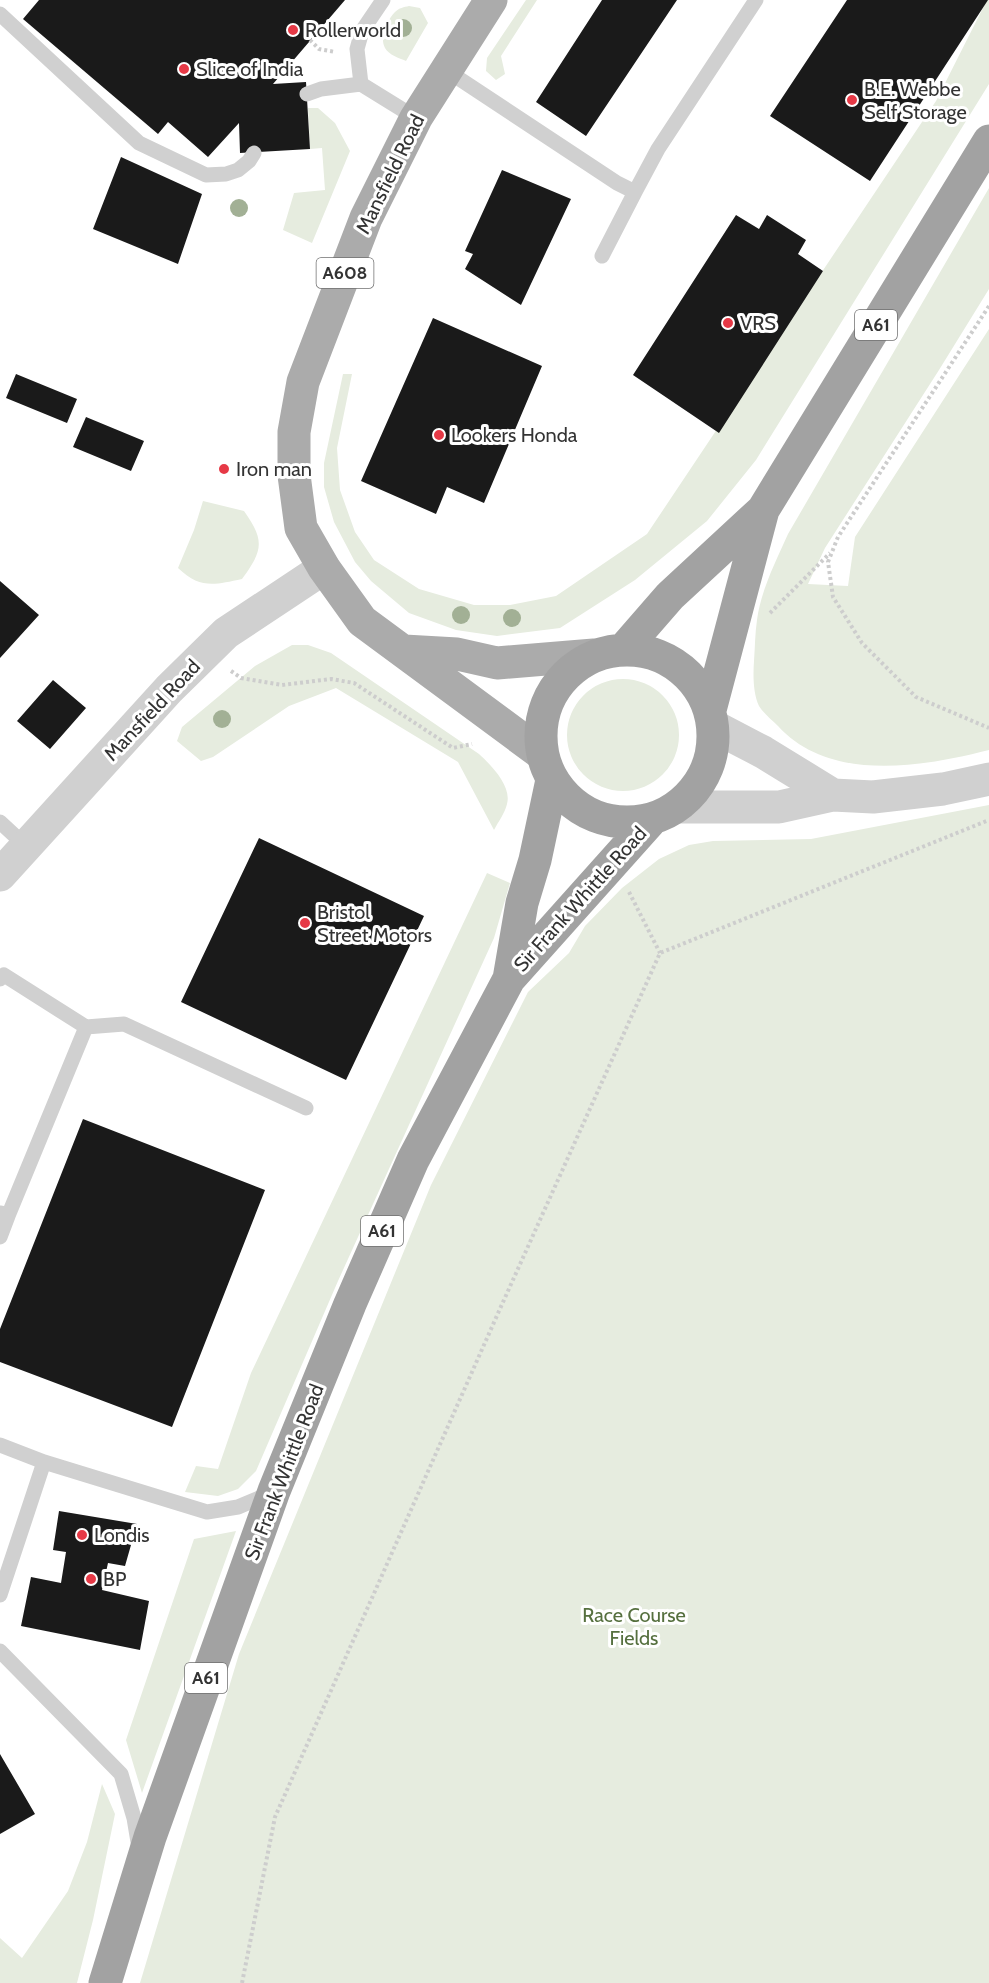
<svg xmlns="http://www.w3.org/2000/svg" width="989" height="1983" font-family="Cabin,sans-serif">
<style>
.green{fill:#e6ecdf}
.building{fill:#1a1a1a}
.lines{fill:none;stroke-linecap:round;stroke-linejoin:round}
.path{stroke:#cdcdcd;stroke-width:4;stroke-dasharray:3 3;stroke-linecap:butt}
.service{stroke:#d0d0d0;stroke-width:15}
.tertiary{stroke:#d0d0d0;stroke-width:33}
.primary{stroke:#ababab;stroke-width:33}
.trunk{stroke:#a2a2a2;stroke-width:33}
.tree{fill:#a2b095}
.poi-dot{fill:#e63946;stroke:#fff;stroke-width:2}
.labels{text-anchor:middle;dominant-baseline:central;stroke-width:6;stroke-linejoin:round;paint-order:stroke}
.shield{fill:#fff;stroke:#707070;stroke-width:1.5}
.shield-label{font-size:18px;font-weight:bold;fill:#333}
.poi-label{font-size:20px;fill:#333;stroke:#fff;text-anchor:start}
.street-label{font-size:20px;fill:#333;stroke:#fff}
.park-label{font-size:20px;fill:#56703f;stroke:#fff}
</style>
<rect width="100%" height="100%" fill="#fff"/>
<!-- green -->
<path class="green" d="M526,0H537L501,56L505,74L496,80L486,71L487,58Z
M987,0H989V84L756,460L707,521L635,580L560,628L497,636L456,630L409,613L371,581L355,562L334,522L324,487V463L343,374H352L337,448L340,490L355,532L374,560L419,589L474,605H510L556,596L647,534L936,101Z
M409,6L420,8L428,23L406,61C399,58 389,55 385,48C379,37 387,20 395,12C399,8 404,7 409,6Z
M308,108H318L335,123L350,151L312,243L283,230L294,193L325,190L322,148L310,149Z
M989,188V289L939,370L825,548L808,584L848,586L855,537L989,329V750C922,767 830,783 778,726C772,720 763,713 759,706C753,693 753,675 754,661C755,647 755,633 757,620C761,590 776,561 788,534Z
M203,501L244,511C265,541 263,550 242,579C214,585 200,589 178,568L194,530Z
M292,645H308L331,653L479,754C491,765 512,786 507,804C505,813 498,822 494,830L458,762L336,688L289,706L213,757L201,761L177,741L182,727L255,666Z
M567 735a56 56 0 1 1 112 0a56 56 0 1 1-112 0Z
M989,805V1983H140L239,1654L431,1185L528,992L569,953L585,926L622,888L659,859L689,845L713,841L811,839Z
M487,873L510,883L494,938L338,1281L256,1471L238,1489L218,1496L185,1492L196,1466L218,1469L251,1373Z
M236,1531L142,1793L126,1740L194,1539Z
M102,1784L115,1814L93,1920L77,1983H0V1938L22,1958L68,1891L87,1842Z"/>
<!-- building -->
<path class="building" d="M39,0H345L273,84L306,82L310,149L240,153L239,123L208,157L168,122L158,134L23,19Z
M602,0H677L586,136L536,102Z
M847,0H988L870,181L770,116Z
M121,157L202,194L178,264L93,229Z
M502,170L571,199L521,305L465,269L473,254L465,251Z
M736,215L759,229L767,215L806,240L798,254L823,271L719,433L633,375Z
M433,318L542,366L484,503L447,487L436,514L361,481Z
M16,374L77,399L67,423L6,398Z
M86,417L144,441L131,471L73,447Z
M0,581L39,615L0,658Z
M53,680L86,708L50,749L17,721Z
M259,838L424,916L346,1080L181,1002Z
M83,1119L265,1190L172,1427L0,1362V1329Z
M59,1511L137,1524L125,1566L108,1563L102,1590L149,1601L140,1650L21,1626L31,1577L61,1583L66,1552L53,1550Z
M0,1754L35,1814L0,1834Z"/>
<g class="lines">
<!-- path -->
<path class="path" d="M310,40L319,49L335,52
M989,306L838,537L828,562L833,597L862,643L916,697L989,728
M770,613L830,553
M231,671L241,678L282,685L331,679L354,683L453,748L472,744
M629,892L660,953
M242,1983L275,1817L499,1311L660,953L989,820"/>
<!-- service -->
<path class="service" d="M0,14L139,143L206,175L226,174L238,170L249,161L254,153
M446,70L617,183L635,192L602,256
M361,84L357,49L362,31L383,0
M307,94L321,89L361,84L416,118
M635,192L658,149L756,0
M0,822L27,847
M0,979L4,975L86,1027
M8,1216L86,1027L124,1024L306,1108
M0,1237L8,1216L1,1213
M0,1445L44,1462
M0,1595L44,1462L207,1512L238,1507L271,1493
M0,1651L121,1774L134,1818L139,1848"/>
<!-- tertiary -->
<path class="tertiary" d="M713,726L763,752L833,795
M678,807H779L833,795L873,797L943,789L989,779
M0,875L169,689L226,633L324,568"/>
<!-- primary -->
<path class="primary" d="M491,0L416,118L366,218L303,382L294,432V475L301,528L324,568L362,621L542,754
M404,651L457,654L497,663L594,655"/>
<!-- trunk -->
<path class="trunk" d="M541 736a86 86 0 1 1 172 0a86 86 0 1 1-172 0Z
M623,650L670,596L763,510L989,141
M710,710L763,510
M509,979L522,903L535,860L552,780
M105,1983L150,1837L274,1491L350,1304L413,1160L509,979L652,819"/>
</g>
<!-- trees -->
<g class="tree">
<circle cx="403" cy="28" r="9"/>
<circle cx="239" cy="208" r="9"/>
<circle cx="461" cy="615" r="9"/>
<circle cx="512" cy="618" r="9"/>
<circle cx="222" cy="719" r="9"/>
</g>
<!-- markers -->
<g class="poi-dot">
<circle cx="293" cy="30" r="6"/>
<circle cx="184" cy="69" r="6"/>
<circle cx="852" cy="100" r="6"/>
<circle cx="728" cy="323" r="6"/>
<circle cx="439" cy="435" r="6"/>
<circle cx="224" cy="469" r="6"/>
<circle cx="305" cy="923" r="6"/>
<circle cx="82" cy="1535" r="6"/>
<circle cx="91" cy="1579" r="6"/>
</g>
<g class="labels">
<!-- shield labels -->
<g class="shield">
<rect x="316.5" y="258" width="57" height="30" rx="4.5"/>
<rect x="855" y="310" width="42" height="30" rx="4.5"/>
<rect x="361" y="1216" width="42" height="30" rx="4.5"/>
<rect x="185" y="1663" width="42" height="30" rx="4.5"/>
</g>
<g class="shield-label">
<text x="345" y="273">A608</text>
<text x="876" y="325">A61</text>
<text x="382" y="1231">A61</text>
<text x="206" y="1678">A61</text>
</g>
<!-- poi labels -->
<g class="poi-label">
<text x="305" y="30">Rollerworld</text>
<text x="196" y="69">Slice of India</text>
<text x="864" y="89">B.E. Webbe<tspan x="864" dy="23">Self Storage</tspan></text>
<text x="740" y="323">VRS</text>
<text x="451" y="435">Lookers Honda</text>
<text x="236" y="469">Iron man</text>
<text x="317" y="912">Bristol<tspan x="317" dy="23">Street Motors</tspan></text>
<text x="94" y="1535">Londis</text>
<text x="103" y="1579">BP</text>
</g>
<!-- street labels -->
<g class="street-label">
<text transform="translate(390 174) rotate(-64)">Mansfield Road</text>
<text transform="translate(152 710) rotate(-47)">Mansfield Road</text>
<text transform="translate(580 899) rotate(-48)">Sir Frank Whittle Road</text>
<text transform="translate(284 1472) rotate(-69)">Sir Frank Whittle Road</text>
</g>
<!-- park labels -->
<g class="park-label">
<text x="634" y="1615">Race Course<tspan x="634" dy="23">Fields</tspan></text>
</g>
</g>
</svg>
